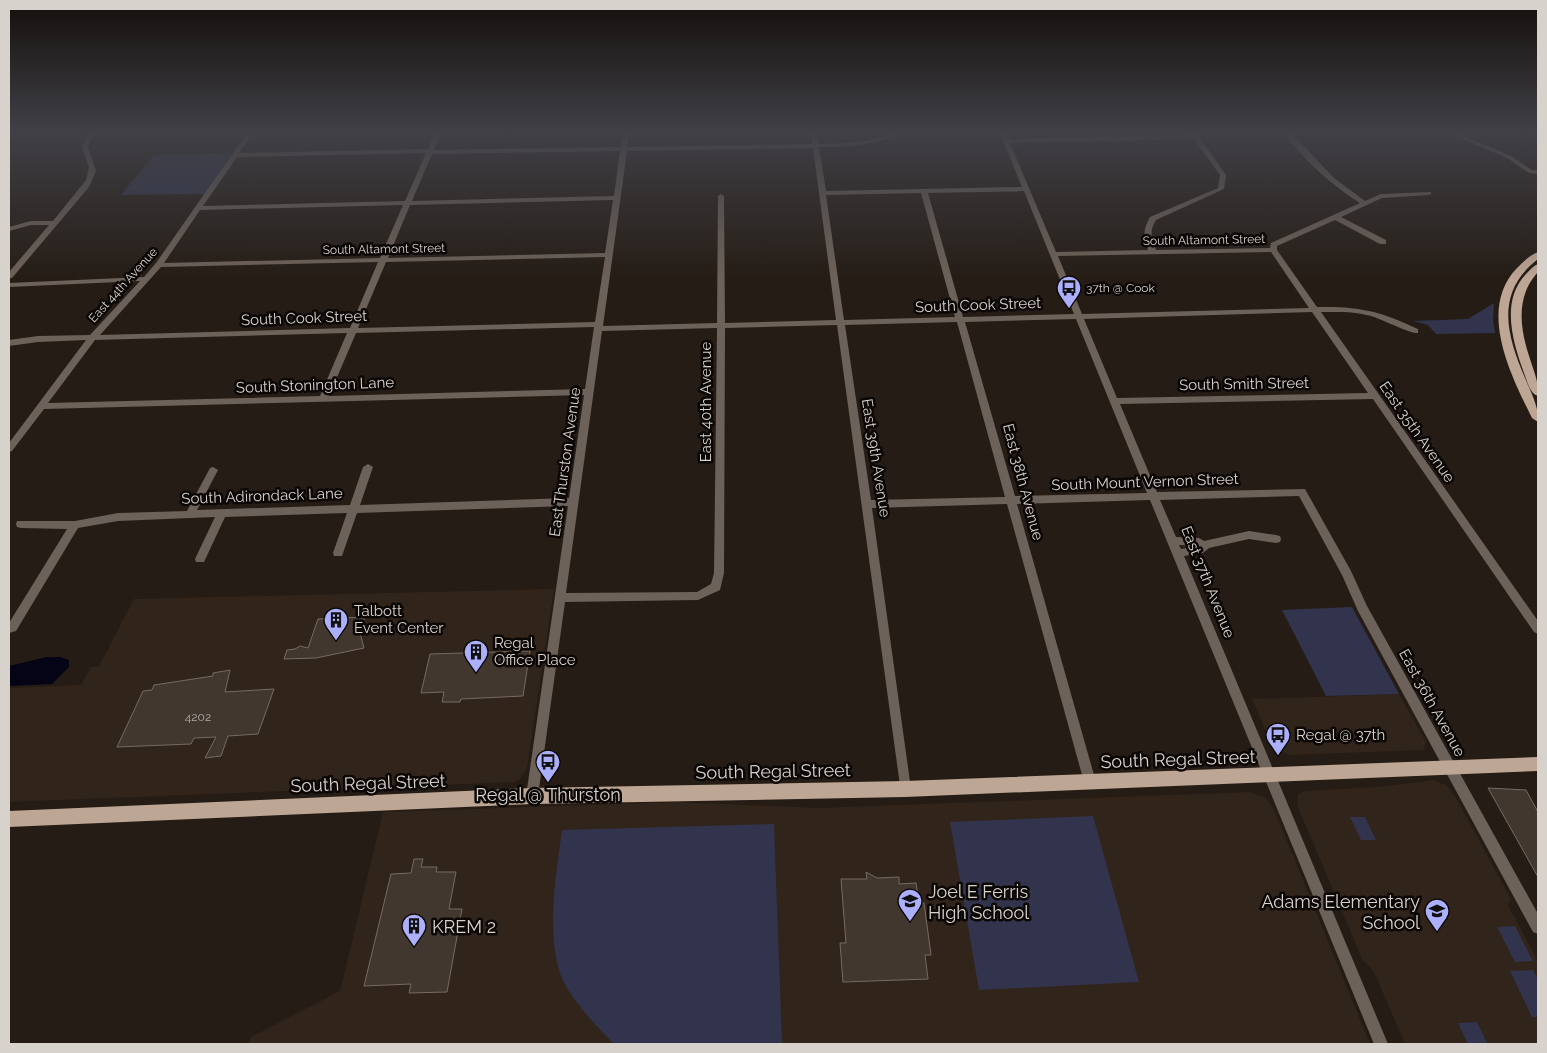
<svg xmlns="http://www.w3.org/2000/svg" width="1547" height="1053" font-family="Raleway,sans-serif">
<style>
.built{fill:#31241a}
.green{fill:#32344d}
.water{fill:#050417}
.building{fill:#41372f;stroke:#766b63}
.lines{fill:none;stroke-linecap:round;stroke-linejoin:round}
.minor{fill:#6d6259;fill-rule:evenodd}
.major{fill:#bea694;fill-rule:evenodd}
.labels{text-anchor:middle;dominant-baseline:central;stroke-width:5;stroke-linejoin:round;paint-order:stroke}
.far-street-label{font-size:12px;fill:#d8d2cd;stroke:#0b0705}
.far-poi-label{font-size:12px;fill:#d8d2cd;stroke:#0b0705;text-anchor:start}
.number-label{font-size:12px;fill:#b2aba6}
.street-label{font-size:15px;fill:#d8d2cd;stroke:#0b0705}
.poi-label{font-size:15px;fill:#d8d2cd;stroke:#0b0705;text-anchor:start}
.near-street-label{font-size:18px;fill:#d8d2cd;stroke:#0b0705}
.near-poi-label{font-size:18px;fill:#d8d2cd;stroke:#0b0705;text-anchor:start}
</style>
<rect width="100%" height="100%" fill="#251c15"/>
<!-- built -->
<path class="built" d="M554,589L527,768L521,778L514,782L9,802V688L81,685L91,667L99,666L134,599Z
M1399,694L1426,742L1424,750L1288,755L1276,748L1271,743L1252,699Z
M1433,780L1446,785L1455,796L1511,899L1508,905L1538,961V1044H1405L1374,972L1362,959L1297,805L1298,794L1303,791L1379,787Z
M1249,792L1266,798L1274,809L1370,1044H249L251,1037L340,991L383,812L677,802L818,808Z"/>
<!-- green -->
<path class="green" d="M232,153L205,194L121,195L154,155Z
M1494,303L1493,320L1495,333L1436,334L1428,325L1413,321L1468,319Z
M1352,607L1399,694L1326,696L1282,610Z
M1093,816L1139,982L979,990L950,822Z
M1350,817H1365L1376,840H1361Z
M774,824L782,1044H614C597,1027 580,1009 567,988C543,948 556,875 562,830Z
M1515,926L1533,961L1515,962L1497,927Z
M1533,970L1538,980V1017H1532L1510,971Z
M1477,1022L1487,1043L1496,1044H1468L1458,1023Z"/>
<!-- water -->
<path class="water" d="M46,657H60L69,660V667L52,684L9,686V666Z"/>
<!-- building -->
<path class="building" d="M365,617L360,633L364,648L316,658L284,659L287,650L295,649L300,646L308,648L318,619Z
M530,651L523,696L461,699L460,702H442L444,692L421,693L430,654Z
M230,670L225,692L274,689L258,734L228,736L221,756L205,758L216,737L194,738L191,744L117,747L143,691L152,690L154,685L213,676V673Z
M1488,788L1526,790L1538,812V877Z
M414,859H423L421,867H437L436,872H456L449,909H462L447,992L409,993L411,984L364,986L391,874L411,873Z
M866,872L877,878L899,877V884L916,883L919,903H924L931,955H925L928,979L843,982L840,943H846L841,879H867Z"/>
<g class="lines">
<!-- minor -->
<path class="minor" d="M88,133H94L88,147L96,171L89,187L12,278H9V272L49,225H31L9,231V227L31,221H53L86,180L89,167L82,147Z
M247,133H253L239,153L428,149L435,133H441L434,150L621,147L623,133H629L627,147L812,144L811,133H817L819,144C836,143 853,144 870,140C882,138 893,133 905,133L904,134C872,144 853,147 819,147L826,191L1022,187L1000,133H1006L1009,139L1191,135L1190,133H1196L1226,175L1224,189L1156,220C1149,231 1151,239 1156,250L1270,248L1271,243L1360,203C1334,187 1301,158 1285,133H1291L1334,178L1365,201L1381,194L1431,192V194L1429,195L1382,198L1341,217L1386,240V244H1380L1335,220L1277,246V250L1317,307C1358,306 1381,311 1418,329V333C1410,334 1382,319 1371,316C1354,311 1338,312 1321,312L1538,621V634L1534,632L1373,399L1120,404L1157,492L1305,489L1351,571L1367,606L1538,914V934L1533,932L1358,611L1342,575L1299,496L1160,500L1176,537L1199,538L1204,541L1249,531L1276,535L1280,536L1281,539L1280,542L1276,543L1249,539L1209,548L1203,553L1184,556L1388,1044H1374L1150,500L1017,504L1096,782L1094,786L1090,788L1086,786L1084,782L1007,504L872,508L911,789L909,793L905,795L901,793L837,325L725,328L724,573L720,590L698,600L565,602L538,796L536,800L532,802L528,800L526,796L568,506L357,513L343,553L342,556H334L333,553L347,513L225,517L204,562H196L195,559L215,517L118,521L78,528L16,631L9,633V623L67,529L21,528L17,527L16,524L17,521H75L118,513L187,511L210,468L213,467L218,470L197,510L350,505L363,467L368,464L373,467L360,505L569,498L584,395L44,409L12,451L9,452V443L86,340L38,342L9,346V340L38,336L90,335L140,281L9,287V283L144,277L156,263ZM1194,139L1220,175L1218,188L1150,217C1143,229 1143,237 1148,250L1056,252L1010,143ZM813,148L836,320L725,323L724,196L721,194L718,196L717,323L603,326L627,151ZM620,151L614,196L412,201L432,154ZM426,153L405,201L203,206L237,157ZM1024,191L1074,314L963,317L928,193ZM921,193L955,317L844,320L826,195ZM613,200L605,253L388,258L410,205ZM403,205L380,258L164,263L200,210ZM1271,252L1309,308L1082,314L1058,256ZM605,257L595,322L358,328L386,262ZM378,262L350,328L100,335L161,267ZM1312,312L1368,393L1117,398L1084,319ZM1076,319L1147,493L1015,496L965,322ZM957,322L1005,497L871,500L845,325ZM594,327L585,389L329,396L356,333ZM717,328L714,573L711,584L697,592L566,593L602,331ZM347,333L320,396L48,403L95,340ZM1179,545L1196,546H1197L1181,549Z
M1449,133H1457L1511,156L1532,170H1538V174L1529,173L1507,158Z"/>
<!-- major -->
<path class="major" d="M1538,252V259C1495,292 1506,334 1525,378C1531,393 1539,406 1538,422L1532,418C1511,376 1477,309 1517,268C1523,262 1530,255 1538,252Z
M1538,264V272C1515,297 1520,329 1530,359C1534,372 1539,382 1538,396C1530,394 1527,381 1524,373C1513,343 1500,301 1526,274C1530,270 1533,266 1538,264Z
M1538,757V771L905,797L532,804L9,827V811L532,788L905,781Z"/>
</g>
<!-- sky -->
<linearGradient id="sky" x2="0" y2="1"><stop stop-color="#140f0c"/><stop offset="0.47" stop-color="#404046"/><stop offset="1" stop-color="#404046" stop-opacity="0"/></linearGradient>
<rect width="1547" height="280" fill="url(#sky)"/>
<!-- icons -->
<defs>
<symbol id="bus-pin" viewBox="-11 -11 22 30"><path d="M0 17L-7.5 6A9.5 9.5 0 1 1 7.5 6Z" fill="#acaffb" stroke="#0b0705"/><path d="M-5-6H5V4H4V6H2V4H-2V6H-4V4H-5ZM-3.5-4V0h7V-4ZM-3.5 1.2v1.5H-2V1.2ZM2 1.2v1.5H3.5V1.2Z" fill="#111"/></symbol>
<symbol id="building-pin" viewBox="-11 -11 22 30"><path d="M0 17L-7.5 6A9.5 9.5 0 1 1 7.5 6Z" fill="#acaffb" stroke="#0b0705"/><path d="M-4-6H4V6H1V3H-1V6H-4ZM-2.5-4.3h1.7v1.8h-1.7ZM.8-4.3h1.7v1.8H.8ZM-2.5-1h1.7V.8h-1.7ZM.8-1h1.7V.8H.8Z" fill="#111"/></symbol>
<symbol id="school-pin" viewBox="-11 -11 22 30"><path d="M0 17L-7.5 6A9.5 9.5 0 1 1 7.5 6Z" fill="#acaffb" stroke="#0b0705"/><path d="M0-5L7-2L0 1L-7-2ZM-4 1L0 2.5L4 1V4Q0 6-4 4Z" fill="#111"/></symbol>
</defs>
<g fill-rule="evenodd">
<use href="#bus-pin" x="1055" y="274" width="28" height="38"/>
<use href="#building-pin" x="322" y="606" width="28" height="38"/>
<use href="#building-pin" x="462" y="638" width="28" height="38"/>
<use href="#bus-pin" x="1264" y="721" width="28" height="38"/>
<use href="#bus-pin" x="534" y="748" width="28" height="38"/>
<use href="#school-pin" x="896" y="887" width="28" height="38"/>
<use href="#school-pin" x="1423" y="897" width="28" height="38"/>
<use href="#building-pin" x="400" y="912" width="28" height="38"/>
</g>
<g class="labels">
<!-- far-street labels -->
<g class="far-street-label">
<text transform="translate(1204 240) rotate(-1)">South Altamont Street</text>
<text transform="translate(384 249) rotate(-1)">South Altamont Street</text>
<text transform="translate(123 285) rotate(-48)">East 44th Avenue</text>
</g>
<!-- far-poi labels -->
<g class="far-poi-label">
<text x="1086" y="288">37th @ Cook</text>
</g>
<!-- number labels -->
<g class="number-label">
<text x="198" y="717">4202</text>
</g>
<!-- street labels -->
<g class="street-label">
<text transform="translate(978 305) rotate(-2)">South Cook Street</text>
<text transform="translate(304 318) rotate(-2)">South Cook Street</text>
<text transform="translate(1244 384) rotate(-1)">South Smith Street</text>
<text transform="translate(315 385) rotate(-2)">South Stonington Lane</text>
<text transform="translate(706 402) rotate(-90)">East 40th Avenue</text>
<text transform="translate(1417 432) rotate(55)">East 35th Avenue</text>
<text transform="translate(876 458) rotate(81)">East 39th Avenue</text>
<text transform="translate(565 462) rotate(-82)">East Thurston Avenue</text>
<text transform="translate(1023 482) rotate(75)">East 38th Avenue</text>
<text transform="translate(1145 482) rotate(-2)">South Mount Vernon Street</text>
<text transform="translate(262 496) rotate(-2)">South Adirondack Lane</text>
<text transform="translate(1208 582) rotate(68)">East 37th Avenue</text>
<text transform="translate(1432 703) rotate(61)">East 36th Avenue</text>
</g>
<!-- poi labels -->
<g class="poi-label">
<text x="354" y="611">Talbott<tspan x="354" dy="17">Event Center</tspan></text>
<text x="494" y="643">Regal<tspan x="494" dy="17">Office Place</tspan></text>
<text x="1296" y="735">Regal @ 37th</text>
</g>
<!-- near-street labels -->
<g class="near-street-label">
<text transform="translate(1178 759) rotate(-2)">South Regal Street</text>
<text transform="translate(773 771) rotate(-1)">South Regal Street</text>
<text transform="translate(368 783) rotate(-2)">South Regal Street</text>
</g>
<!-- near-poi labels -->
<g class="near-poi-label">
<text x="548" y="794" text-anchor="middle">Regal @ Thurston</text>
<text x="928" y="891">Joel E Ferris<tspan x="928" dy="21">High School</tspan></text>
<text x="1420" y="901" text-anchor="end">Adams Elementary<tspan x="1420" dy="21">School</tspan></text>
<text x="432" y="926">KREM 2</text>
</g>
</g>
<!-- border -->
<rect width="1547" height="1053" fill="none" stroke="#d8d2cd" stroke-width="20"/>
</svg>
